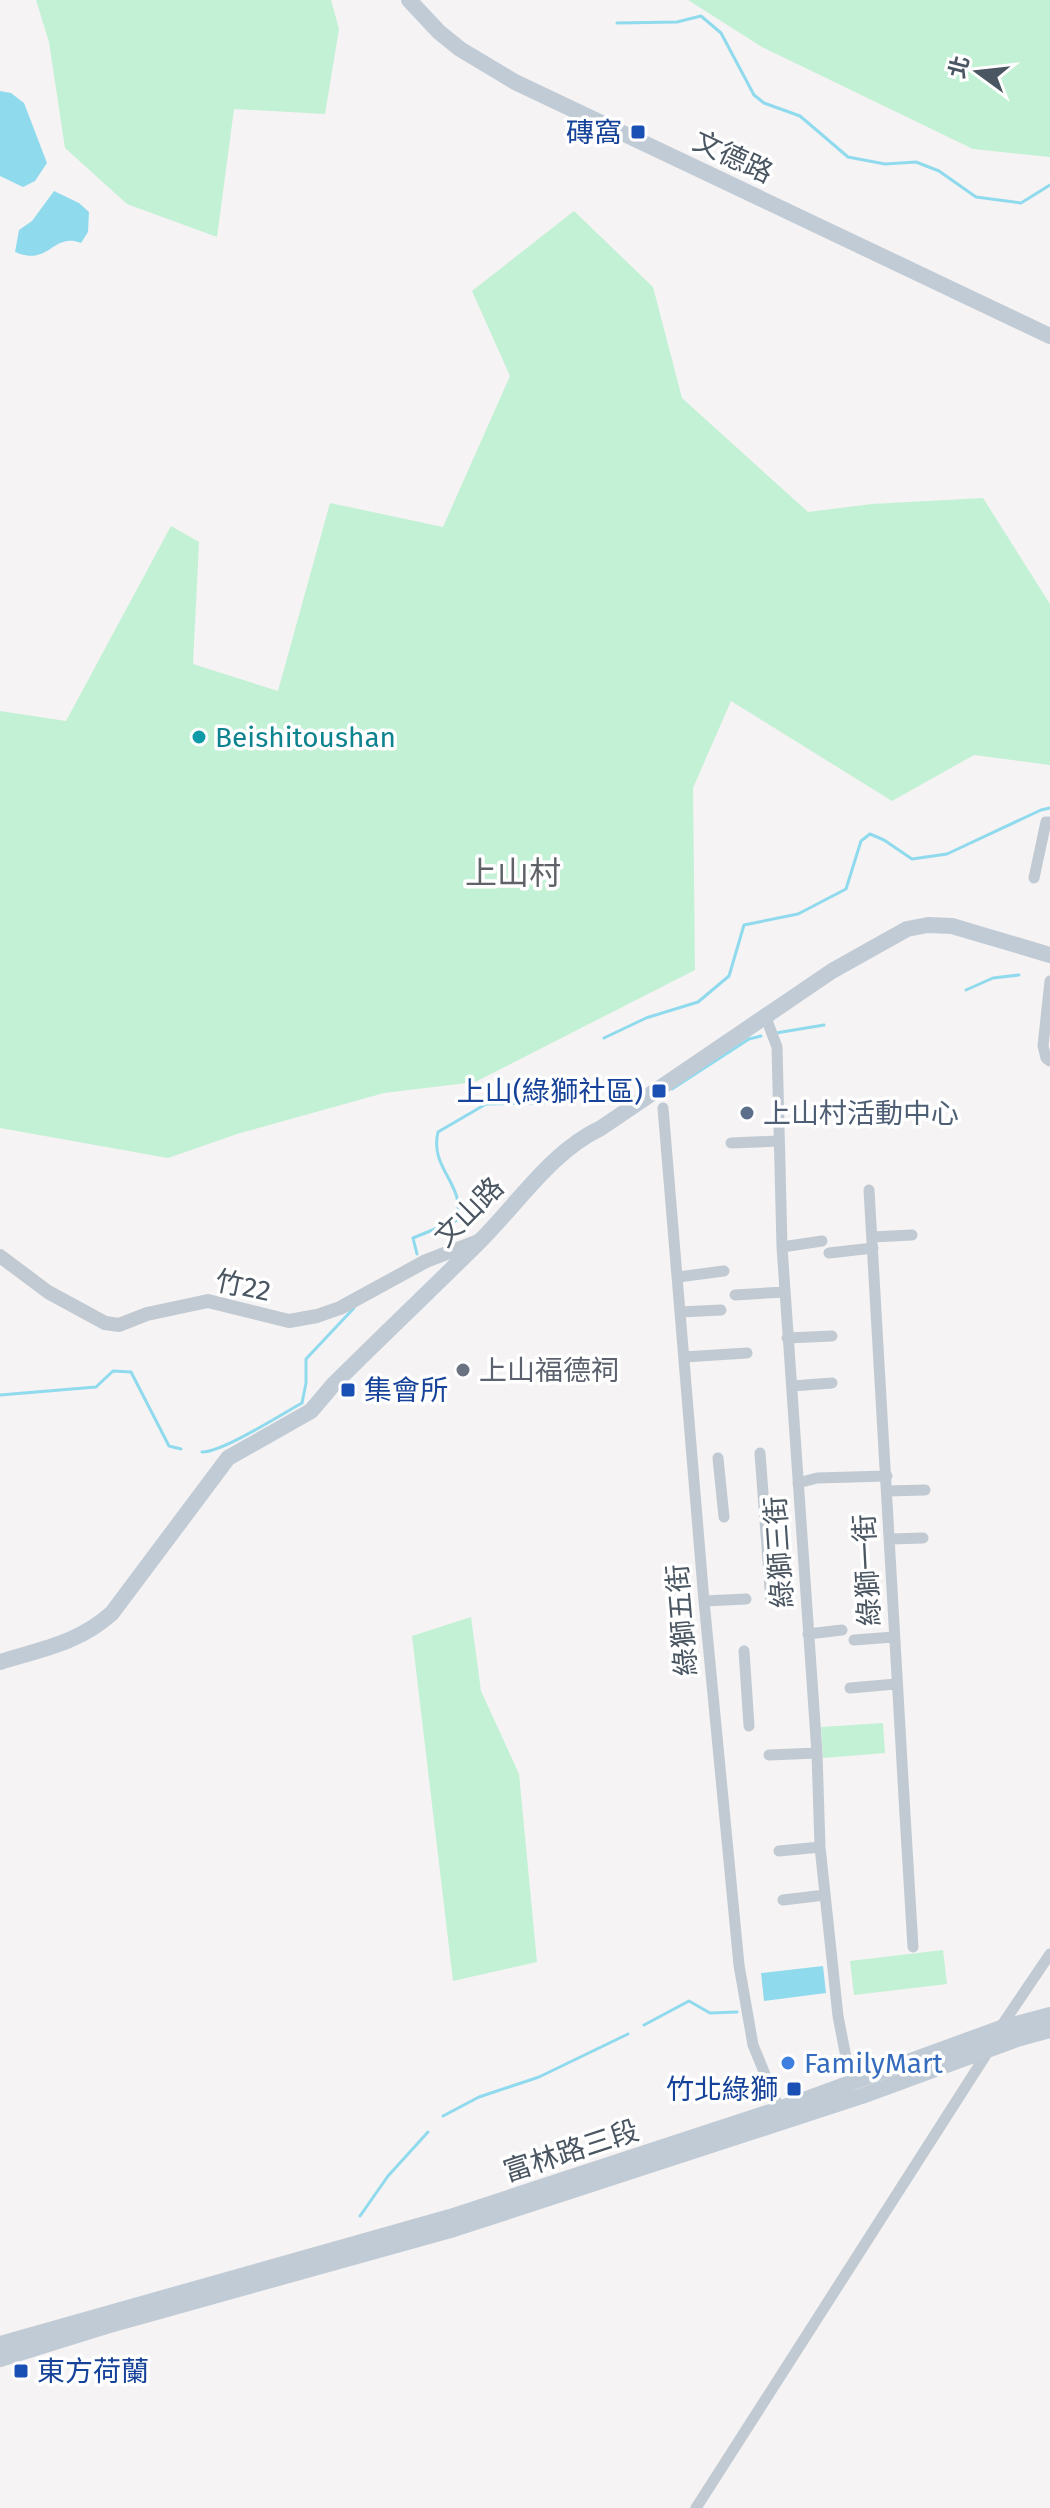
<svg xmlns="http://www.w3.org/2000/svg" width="1050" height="2508" font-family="'Fira Sans','Noto Sans TC',sans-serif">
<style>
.green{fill:#c3f1d5}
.water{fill:#90daee}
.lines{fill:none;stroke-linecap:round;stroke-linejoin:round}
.stream{stroke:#90daee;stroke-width:3}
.minor{stroke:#c1cad2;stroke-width:11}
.tertiary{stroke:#c1cad2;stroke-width:14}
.secondary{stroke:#c1cbd6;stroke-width:16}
.transit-dot{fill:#1a4fb4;stroke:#fff;stroke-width:3}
.culture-dot{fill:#0f9aa8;stroke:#fff;stroke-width:3}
.service-dot{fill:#5c6f8a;stroke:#fff;stroke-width:3}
.worship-dot{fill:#6b7280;stroke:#fff;stroke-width:3}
.shop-dot{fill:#3f7fe0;stroke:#fff;stroke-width:3}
.labels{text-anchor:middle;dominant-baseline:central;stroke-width:7;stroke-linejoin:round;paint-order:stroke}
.transit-label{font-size:28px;fill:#164399;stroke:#fff;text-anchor:end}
.street-label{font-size:28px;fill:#4a5661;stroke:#fff}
.culture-label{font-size:28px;fill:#0d838f;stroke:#fff;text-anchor:start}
.service-label{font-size:28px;fill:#4e5e75;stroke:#fff;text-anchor:start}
.worship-label{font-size:28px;fill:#5b616d;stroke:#fff;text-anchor:start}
.shop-label{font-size:28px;fill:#366cbe;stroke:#fff;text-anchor:start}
.quarter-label{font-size:32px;fill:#5f6368;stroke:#fff}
</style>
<rect width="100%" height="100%" fill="#f5f3f3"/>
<!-- green -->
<path class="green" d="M36,0H331L339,29L325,114L234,109L217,237L127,204L65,148L49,42Z
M688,0H1050V157L973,149L762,47Z
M574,211L653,287L682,398L808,512L872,504L983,498L1050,604V765L974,755L892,801L731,701L693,788L695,970L475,1082L384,1093L237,1134L168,1158L0,1128V711L66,721L171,526L199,542L193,664L278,691L330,503L443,527L510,376L472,291Z
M471,1617L481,1691L519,1774L537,1962L453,1981L412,1636Z
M883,1723L885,1753L823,1758L821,1727Z
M943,1950L947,1984L854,1995L850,1961Z"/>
<!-- water -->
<path class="water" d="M0,91L11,93L24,103L47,163L35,181L23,187L0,176Z
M54,191L79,203L89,212L88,232L81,243C52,232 50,267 15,252L19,230L32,221Z
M823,1966L826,1993L764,2001L761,1973Z"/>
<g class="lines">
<!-- stream -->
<path class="stream" d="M617,23L677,22L701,16L721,33L754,95L764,103L800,116L848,157L885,164L916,162L939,171L976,197L1021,203L1050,185
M966,990L993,978L1019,975
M776,1033L824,1025
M604,1038L646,1018L698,1002L729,976L744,925L798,914L846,889L861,841L870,834L884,840L912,859L947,854L1041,810L1050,808
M672,1089L749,1039L761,1036
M417,1254L413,1238L457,1220C466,1184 429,1169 438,1132L486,1104L568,1102
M0,1395L96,1387L113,1371L131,1372L169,1446L181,1449
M202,1452C221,1453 282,1414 302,1403L306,1383V1359L354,1308
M644,2025L689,2001L710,2013L737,2012
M443,2116L479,2097L539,2077L628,2034
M360,2216L388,2176L428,2132"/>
<!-- minor -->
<path class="minor" d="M1034,878L1046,822H1050
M1050,981L1043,1046L1046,1058L1050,1061
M766,1018L777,1047L782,1247L817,1753L820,1847L838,2016L851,2083
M663,1108L704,1601L739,1965L753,2045L781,2113
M731,1143L779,1141
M869,1190C886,1443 897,1695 913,1947
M872,1237L912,1235
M782,1247L822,1241
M829,1253L873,1248
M678,1277L724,1271
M735,1295L784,1292
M680,1312L721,1310
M787,1338L832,1336
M684,1357L747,1353
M792,1386L832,1383
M760,1453L771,1601
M718,1458L724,1517
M798,1483L817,1478L887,1476
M887,1491L925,1490
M890,1539L923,1538
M704,1601L746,1599
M808,1634L842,1630
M854,1640L894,1637
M744,1651L749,1726
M850,1688L896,1684
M769,1755L817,1753
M779,1851L820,1847
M783,1900L825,1895
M1000,2028L1050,1954
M696,2508L989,2050"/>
<!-- tertiary -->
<path class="tertiary" d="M0,1256L48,1292L105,1323L119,1325L147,1314L208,1301L289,1321L317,1316L340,1308L426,1261L481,1240"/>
<!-- secondary -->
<path class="secondary" d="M409,0L439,32L460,49L515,82L1050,336
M0,1662C42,1649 79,1643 112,1613L228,1458L311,1411L333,1385C382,1336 432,1289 481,1240C519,1202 552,1151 601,1128L832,971L907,929L928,925L952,926L1050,955
M0,2344L450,2217L779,2109L1001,2028L1050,2015
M0,2359L106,2326L454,2229L862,2096L1017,2039L1050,2030"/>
</g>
<!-- markers -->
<g class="transit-dot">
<rect x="630" y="124" width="16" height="16" rx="4"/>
<rect x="651" y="1083" width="16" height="16" rx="4"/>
<rect x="340" y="1382" width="16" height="16" rx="4"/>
<rect x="786" y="2081" width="16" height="16" rx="4"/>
<rect x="13" y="2363" width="16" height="16" rx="4"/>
</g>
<circle class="culture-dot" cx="199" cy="737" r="8"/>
<circle class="service-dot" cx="747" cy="1113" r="8"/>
<circle class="worship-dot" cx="463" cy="1370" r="8"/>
<circle class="shop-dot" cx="788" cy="2063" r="8"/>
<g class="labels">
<!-- transit labels -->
<g class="transit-label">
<text x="622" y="132">磚窩</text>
<text x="643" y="1091">上山(綠獅社區)</text>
<text x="364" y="1390" text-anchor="start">集會所</text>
<text x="778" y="2089">竹北綠獅</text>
<text x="37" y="2371" text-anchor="start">東方荷蘭</text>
</g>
<!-- street labels -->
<g class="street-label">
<text transform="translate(733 157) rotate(25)">文德路</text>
<text transform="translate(469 1212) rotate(-45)">文山路</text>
<text transform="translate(243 1286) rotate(12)">竹22</text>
<text transform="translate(779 1552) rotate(-94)">綠獅三街</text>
<text transform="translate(867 1570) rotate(-93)">綠獅一街</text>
<text transform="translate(682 1620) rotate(-95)">綠獅五街</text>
<text transform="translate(571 2151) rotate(-18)">富林路三段</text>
</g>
<!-- culture labels -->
<g class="culture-label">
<text x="215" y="737">Beishitoushan</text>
</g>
<!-- service labels -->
<g class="service-label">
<text x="763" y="1113">上山村活動中心</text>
</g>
<!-- worship labels -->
<g class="worship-label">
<text x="479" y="1370">上山福德祠</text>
</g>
<!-- shop labels -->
<g class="shop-label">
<text x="804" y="2063">FamilyMart</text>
</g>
<!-- quarter labels -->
<g class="quarter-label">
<text x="513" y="873">上山村</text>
</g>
</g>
<!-- north arrow -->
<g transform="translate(978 72) rotate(285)" stroke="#ffffff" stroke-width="6" paint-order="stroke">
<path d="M0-6L14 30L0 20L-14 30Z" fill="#4a5661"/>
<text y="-12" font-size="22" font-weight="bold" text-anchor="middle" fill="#4a5661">北</text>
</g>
</svg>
